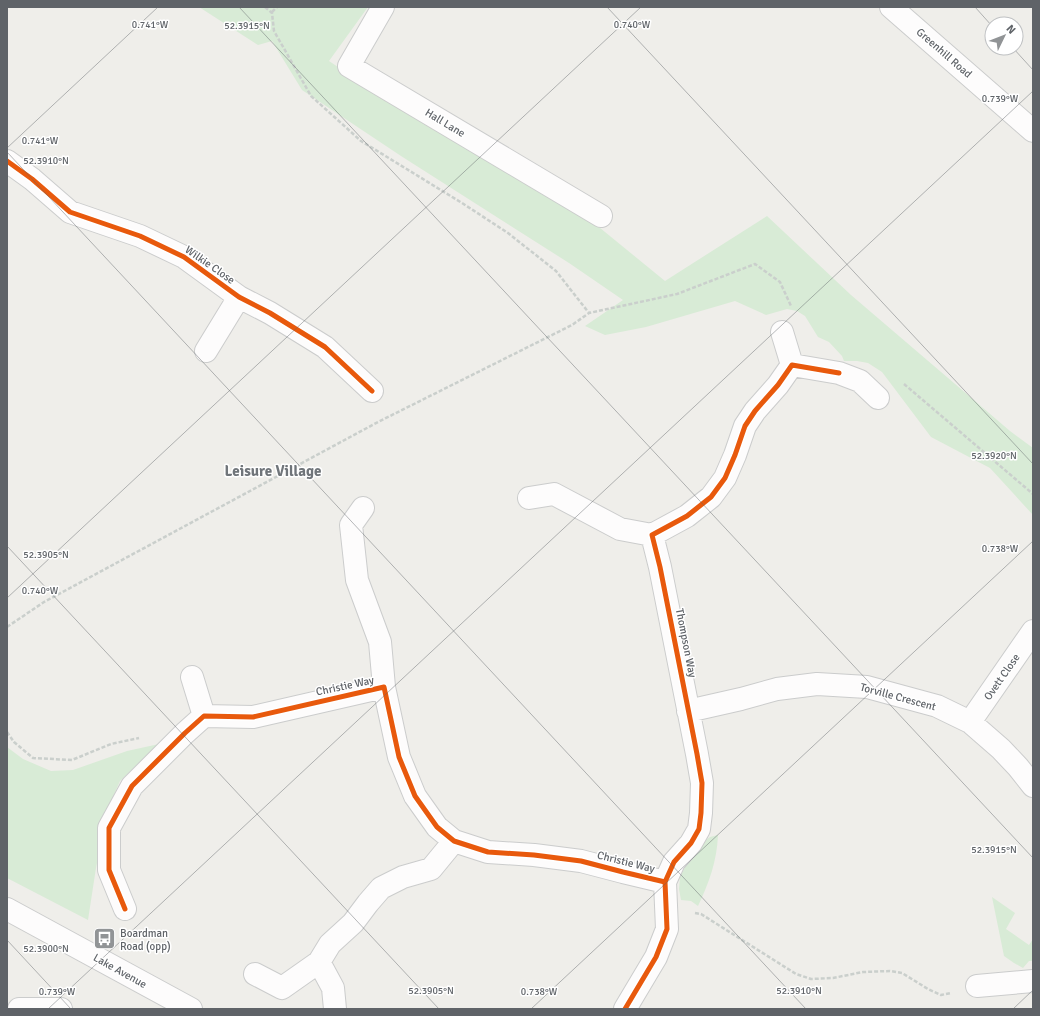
<svg xmlns="http://www.w3.org/2000/svg" width="1040" height="1016" font-family="Signika,sans-serif">
<style>
.green{fill:#d8ebd6}
.lines{fill:none;stroke-linecap:round;stroke-linejoin:round}
.minor-casing{stroke:#cbcccc;stroke-width:24}
.path{stroke:#cacfcc;stroke-width:2.5;stroke-dasharray:4 2;stroke-linecap:butt}
.minor{stroke:#fdfcfc;stroke-width:22}
.cycleway-casing{stroke:#fff;stroke-width:8}
.cycleway{stroke:#e8590c;stroke-width:5}
.ticks{fill:none;stroke:#5f6368;stroke-width:1;stroke-opacity:0.45}
.labels{text-anchor:middle;dominant-baseline:central;stroke-width:3;stroke-linejoin:round;paint-order:stroke}
.street-label{font-size:11px;fill:#5f6368;stroke:#fff}
.poi-label{font-size:11px;fill:#5f6368;stroke:#fff;text-anchor:start}
.district-label{font-size:15px;font-weight:bold;fill:#70757a;stroke:#fff}
.ticks-label{font-size:10px;text-anchor:middle;fill:#5f6368;stroke:#fff;stroke-width:3;stroke-linejoin:round;paint-order:stroke}
</style>
<rect width="100%" height="100%" fill="#efeeea"/>
<!-- green -->
<path class="green" d="M199,7H368L329,61L365,85L594,223L665,281L767,216L851,295L1010,431L1033,448V515L990,468L931,437L882,372L868,363L857,361H844L842,356L829,342L818,337L805,316L797,311L787,309L766,315L735,301L646,327L605,335L585,326L623,300L569,263L401,156L302,90L272,41L258,45Z
M159,744L120,781L108,808L96,868L88,920L7,878V747L23,759L51,771L73,770L127,751Z
M718,835C717,861 709,883 698,906L691,901L681,900L679,889L680,877L685,867L707,839L710,837Z
M992,897L1015,913L1006,929L1029,945L1033,939V961H1029L1023,968L1014,963L1004,956Z"/>
<g class="lines">
<defs>
<path id="minor" d="M383,7L349,66L601,216
M891,7L1033,131
M7,161L32,179L70,212L140,236L184,257L239,297L270,313L325,347L372,391
M782,332L792,365
M206,351L239,297
M529,498L554,494L620,529L652,535
M363,508L351,525L357,580L380,642L384,687
M192,677L204,716
M688,711L741,699L777,689L817,684L867,687L937,706L970,722L1001,749L1018,767L1033,786
M970,722L1033,631
M7,909L191,1009
M125,909L109,870V828L132,786L185,733L204,716L253,717L384,687L399,757L415,796L437,827L454,841L488,852L534,855L581,861L623,872L665,882
M319,962L333,988L335,1009
M255,974L282,988L319,962L330,944L353,923L368,903L381,888L403,877L431,869L454,841
M977,986L1033,981
M19,1009H61
M625,1009L656,957L667,929L665,882L674,862L691,843L699,829L701,813L702,783L697,754L660,567L652,535L687,516L711,497L725,478L735,455L745,426L755,411L778,385L792,365L839,373L860,381L878,398"/>
</defs>
<!-- minor casing -->
<use href="#minor" class="minor-casing"/>
<!-- path -->
<path class="path" d="M265,7L272,13L274,31L311,96L361,141L462,203L508,233L556,271L589,313
M272,12L277,7
M904,384L1033,494
M7,627L44,602L378,422L572,325L589,313L677,294L755,264L780,282L791,306
M7,732L14,742L33,758L72,760L111,744L139,738
M695,913L701,914L796,974L811,979L833,978L863,972L890,971L902,973L928,989L941,995L951,993"/>
<!-- minor -->
<use href="#minor" class="minor"/>
<defs>
<path id="cycleway" d="M7,161L32,179L70,212L140,236L184,257L239,297L270,313L325,347L372,391
M125,909L109,870V828L132,786L185,733L204,716L253,717L384,687L399,757L415,796L437,827L454,841L488,852L534,855L581,861L623,872L665,882
M625,1009L656,957L667,929L665,882L674,862L691,843L699,829L701,813L702,783L697,754L660,567L652,535L687,516L711,497L725,478L735,455L745,426L755,411L778,385L792,365L839,373"/>
</defs>
<!-- cycleway casing -->
<use href="#cycleway" class="cycleway-casing"/>
<!-- cycleway -->
<use href="#cycleway" class="cycleway"/>
</g>
<!-- ticks -->
<path class="ticks" d="M239,7L1033,858M607,7L1033,464M975,7L992,26M1013,48L1033,70M7,148L158,7M7,152L806,1009M7,546L439,1009M7,598L641,7M7,940L71,1009M48,1009L1033,91M531,1009L1033,541M1013,1009L1033,990"/>
<!-- icons -->
<defs>
<symbol id="bus-square" viewBox="-11 -11 22 22"><rect x="-9" y="-9" width="18" height="18" rx="4" fill="#919496" stroke="#fff"/><path d="M-5-6H5V4H4V6H2V4H-2V6H-4V4H-5ZM-3.5-4V0h7V-4ZM-3.5 1.2v1.5H-2V1.2ZM2 1.2v1.5H3.5V1.2Z" fill="#fff"/></symbol>
</defs>
<g fill-rule="evenodd">
<use href="#bus-square" x="92" y="926" width="25" height="25"/>
</g>
<g class="labels">
<!-- street labels -->
<g class="street-label">
<text transform="translate(944 53) rotate(41)">Greenhill Road</text>
<text transform="translate(445 123) rotate(31)">Hall Lane</text>
<text transform="translate(210 265) rotate(35)">Wilkie Close</text>
<text transform="translate(686 643) rotate(79)">Thompson Way</text>
<text transform="translate(1002 677) rotate(-55)">Ovett Close</text>
<text transform="translate(345 686) rotate(-12)">Christie Way</text>
<text transform="translate(898 697) rotate(15)">Torville Crescent</text>
<text transform="translate(626 862) rotate(14)">Christie Way</text>
<text transform="translate(120 971) rotate(29)">Lake Avenue</text>
</g>
<!-- poi labels -->
<g class="poi-label">
<text x="120" y="933">Boardman<tspan x="120" dy="13">Road (opp)</tspan></text>
</g>
<!-- district labels -->
<g class="district-label">
<text x="273" y="471">Leisure Village</text>
</g>
</g>
<g class="ticks-label">
<text x="632" y="28">0.740°W</text>
<text x="150" y="28">0.741°W</text>
<text x="247" y="29">52.3915°N</text>
<text x="1000" y="102">0.739°W</text>
<text x="40" y="144">0.741°W</text>
<text x="46" y="164">52.3910°N</text>
<text x="994" y="459">52.3920°N</text>
<text x="1000" y="552">0.738°W</text>
<text x="46" y="558">52.3905°N</text>
<text x="40" y="594">0.740°W</text>
<text x="994" y="853">52.3915°N</text>
<text x="46" y="952">52.3900°N</text>
<text x="431" y="994">52.3905°N</text>
<text x="799" y="994">52.3910°N</text>
<text x="57" y="995">0.739°W</text>
<text x="539" y="995">0.738°W</text>
</g>
<!-- border -->
<rect width="1040" height="1016" fill="none" stroke="#5f6368" stroke-width="16"/>
<!-- north arrow -->
<g transform="translate(1004 36) rotate(47)"><circle r="19" fill="#ffffff" stroke="#bfc1c3"/>
<path d="M0-3L7 15L0 10L-7 15Z" fill="#919496"/>
<text y="-6" font-size="11" font-weight="bold" text-anchor="middle" fill="#5f6368">N</text>
</g>
</svg>
